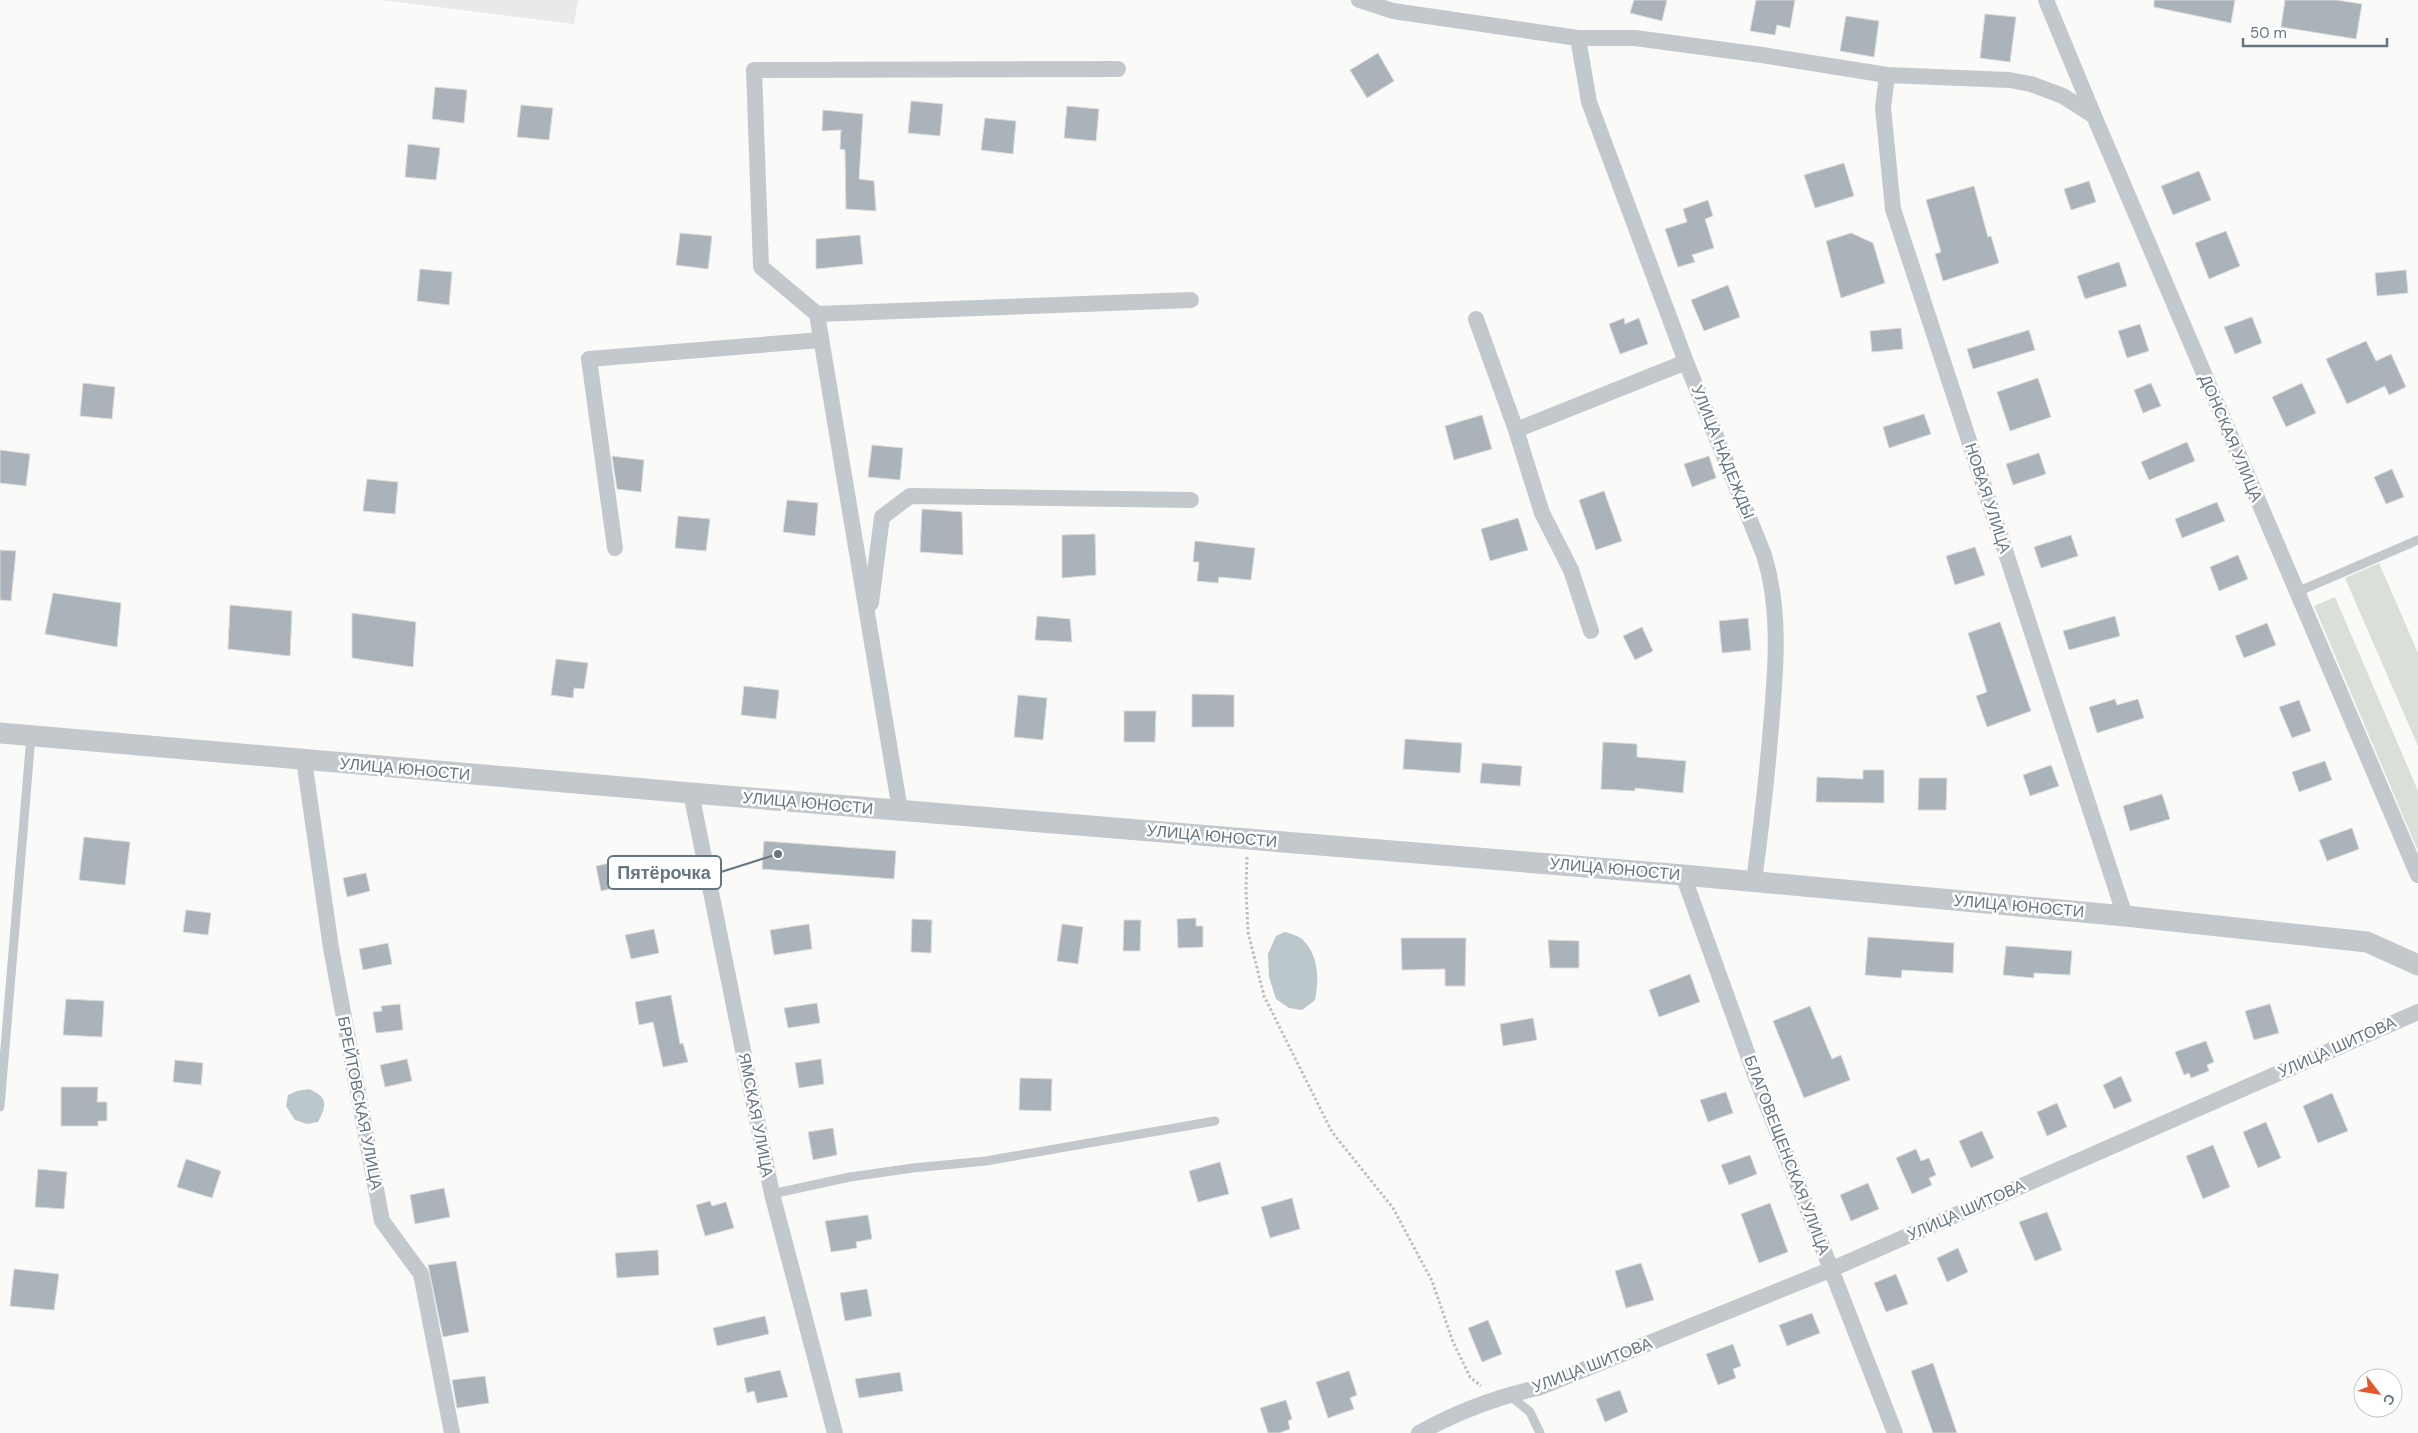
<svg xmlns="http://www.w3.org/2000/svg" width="2418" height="1433" font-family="'DM Sans',sans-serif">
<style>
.built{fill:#e8e9e9}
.green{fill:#dadfd7}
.water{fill:#bbc7cb}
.building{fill:#aab3b9;stroke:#dcdcda}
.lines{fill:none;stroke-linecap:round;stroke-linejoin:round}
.path{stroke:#bbbfc2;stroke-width:3;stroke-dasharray:2.5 2.5;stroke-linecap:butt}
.service{stroke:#c3c8cc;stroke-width:9}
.minor{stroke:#c3c8cc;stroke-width:16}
.tertiary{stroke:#c3c8cc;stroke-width:21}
.labels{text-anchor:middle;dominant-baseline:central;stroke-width:5;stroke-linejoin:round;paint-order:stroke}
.street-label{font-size:16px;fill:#657683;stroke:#fff}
.leader{fill:none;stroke:#657683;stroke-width:2}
.callout-dot{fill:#657683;stroke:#fff;stroke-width:2}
.callout{fill:#fff;stroke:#657683;stroke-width:2}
.callout-label{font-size:18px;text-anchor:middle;font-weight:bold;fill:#657683}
</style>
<rect width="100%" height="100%" fill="#fafaf8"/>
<!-- built -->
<path class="built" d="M382,0H578L574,24Z"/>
<!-- green -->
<path class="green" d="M2379,563L2418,653V746L2345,578Z
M2335,597L2418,791V851L2314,606Z"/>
<!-- water -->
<path class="water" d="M1285,932C1291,934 1299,936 1303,940C1319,956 1319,980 1315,1000L1302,1010L1289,1008L1276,999L1269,977L1268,954L1276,936Z
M309,1089C328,1097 327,1105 318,1122L307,1124L295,1120L286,1106L288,1095L297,1091Z"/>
<!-- building -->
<path class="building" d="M1634,0H1667L1662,21L1630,13Z
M1756,0H1795L1790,28L1777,25L1775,35L1750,31Z
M2154,0H2235L2231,23L2154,7Z
M2285,0H2336L2362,4L2356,39L2281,27Z
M1985,14L2016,17L2010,62L1980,58Z
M1846,16L1879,21L1874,57L1840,51Z
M1378,53L1394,81L1367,98L1350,70Z
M435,87L467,90L464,123L432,119Z
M911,101L943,104L940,136L908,133Z
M521,105L553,108L549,140L517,137Z
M1067,106L1099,109L1096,141L1064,138Z
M823,110L863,114L859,179L874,181L876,211L846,209L845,150L840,149L841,130L822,131Z
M985,118L1016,121L1013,154L981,150Z
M408,144L440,148L436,180L405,177Z
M1844,163L1854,196L1815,208L1804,175Z
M2199,171L2211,200L2173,215L2161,186Z
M2089,181L2096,202L2071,210L2064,189Z
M1974,186L1988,237L1991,236L1999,263L1943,281L1935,254L1941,252L1926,200Z
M1708,200L1713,216L1705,219L1714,248L1692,255L1695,262L1678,267L1665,229L1687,222L1683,209Z
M2226,231L2240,266L2209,279L2195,243Z
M680,233L712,236L708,269L676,265Z
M1851,233L1873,243L1885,283L1841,298L1826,241Z
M860,235L863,264L816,269V239Z
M2119,262L2127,286L2085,299L2077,276Z
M420,269L452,272L449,305L417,301Z
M2406,270L2408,293L2377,296L2375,273Z
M1728,285L1740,317L1704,331L1691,300Z
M2252,317L2262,343L2235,354L2224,327Z
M1624,318L1625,324L1639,318L1648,344L1620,354L1609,324Z
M2140,324L2149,351L2127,358L2118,331Z
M1901,328L1903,349L1872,352L1870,331Z
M2029,330L2035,350L1973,369L1967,349Z
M2366,341L2376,361L2391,354L2406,387L2389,395L2385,386L2347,404L2326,359Z
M2038,378L2051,417L2010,431L1997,392Z
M83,383L115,387L112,419L80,416Z
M2151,383L2161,406L2143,413L2134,390Z
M2302,383L2316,413L2286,427L2272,397Z
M1924,414L1931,434L1889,448L1883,427Z
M1482,415L1492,449L1454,460L1445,426Z
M2187,442L2195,461L2149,480L2141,462Z
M872,445L903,448L900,480L868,477Z
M0,450L30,454L26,486L0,483Z
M2039,453L2046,474L2013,485L2006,464Z
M612,456L644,460L641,492L617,489Z
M1709,456L1716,478L1692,487L1684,464Z
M2392,469L2404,497L2386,504L2374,477Z
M367,479L398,482L395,514L363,511Z
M1604,491L1622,541L1596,550L1579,500Z
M787,500L818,503L815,536L783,532Z
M2217,502L2225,521L2182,538L2175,519Z
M922,509L962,512L963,555L920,552Z
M678,516L710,519L706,551L675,548Z
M1518,518L1528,550L1490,561L1481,529Z
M1095,534L1096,575L1062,578V535Z
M2071,535L2078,556L2041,568L2034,547Z
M1195,541L1255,548L1251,580L1219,577L1218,583L1197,581L1199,562H1193Z
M1975,547L1985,575L1955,585L1946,556Z
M0,550L16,551L11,601L0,600Z
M2238,555L2248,579L2219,591L2210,567Z
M53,593L121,603L117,647L45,634Z
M230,605L292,611L290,656L228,649Z
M352,613L416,622L413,667L352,658Z
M1037,616L1070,619L1072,642L1035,640Z
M2115,616L2120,636L2069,650L2063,631Z
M1748,618L1751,650L1722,653L1719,621Z
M2000,622L2031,711L1987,727L1976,696L1987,692L1968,633Z
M2267,623L2276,645L2244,658L2235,636Z
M1642,627L1653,651L1635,660L1623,636Z
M556,659L588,663L584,689L574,688L573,698L551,695Z
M744,686L779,690L776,719L741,715Z
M1192,694L1234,695V727H1192Z
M1018,695L1047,698L1043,740L1014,737Z
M2115,699L2117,705L2138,699L2144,718L2097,733L2089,707Z
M2299,700L2311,731L2292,738L2279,707Z
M1124,711H1156L1155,742H1124Z
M1405,739L1462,743L1460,773L1403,769Z
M1603,742L1637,744V757L1686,761L1683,793L1635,788V791L1601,789Z
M2325,761L2332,780L2299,792L2292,772Z
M1482,763L1522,766L1520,786L1480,783Z
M2051,765L2059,786L2030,796L2023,775Z
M1863,770H1884V803L1816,802L1817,777L1863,779Z
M1919,778H1947L1946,810H1918Z
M2162,794L2170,819L2130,831L2123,806Z
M2352,828L2359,849L2327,861L2319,840Z
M84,837L130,842L125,885L79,880Z
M764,841L896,851L894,879L762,869Z
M638,857L643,881L601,891L596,866Z
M366,873L370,891L347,897L343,878Z
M186,910L211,913L208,935L183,932Z
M1196,918V926H1203V947L1178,948L1177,919Z
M912,919L932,920L931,953L911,952Z
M1124,920H1141L1140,951H1123Z
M809,924L812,949L774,955L770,930Z
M1062,924L1083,927L1078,964L1057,961Z
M654,929L659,953L631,959L625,935Z
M1868,937L1954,943L1953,973L1902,970L1901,978L1865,975Z
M1401,938H1466L1465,986H1445V969L1402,970Z
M1548,940L1579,941V968H1550Z
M388,943L392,964L363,970L359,949Z
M2006,946L2072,951L2070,975L2034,973V978L2003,975Z
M1690,974L1700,1002L1659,1017L1649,990Z
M671,995L680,1044L683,1043L688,1062L663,1067L653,1022L639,1025L635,1002Z
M66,999L104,1001L102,1037L63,1035Z
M817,1003L820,1023L788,1028L784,1008Z
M400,1004L403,1030L376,1033L373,1012L382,1011L381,1006Z
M2270,1004L2279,1033L2254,1040L2245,1011Z
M1810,1006L1832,1059L1841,1055L1850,1080L1804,1098L1773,1021Z
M1533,1018L1537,1040L1503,1046L1500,1024Z
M2206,1041L2214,1062L2207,1065L2209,1071L2191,1078L2189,1073L2184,1075L2175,1052Z
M407,1059L412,1081L385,1087L380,1065Z
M821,1059L824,1084L799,1088L795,1063Z
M175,1060L203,1063L201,1085L173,1082Z
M2121,1076L2132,1101L2114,1109L2103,1085Z
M1020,1078L1052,1079L1051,1111L1019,1110Z
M61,1087H98L97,1102H107V1121H98V1126H61Z
M1726,1092L1733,1113L1708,1122L1700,1100Z
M2332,1093L2348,1131L2318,1143L2303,1106Z
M2057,1103L2067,1127L2047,1136L2037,1112Z
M2266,1122L2281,1158L2258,1168L2243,1132Z
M833,1128L837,1155L813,1160L808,1132Z
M1982,1131L1994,1158L1971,1168L1959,1141Z
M2213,1145L2230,1187L2203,1199L2186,1156Z
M1916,1149L1921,1161L1929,1158L1936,1175L1929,1178L1932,1185L1912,1194L1896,1158Z
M1750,1155L1757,1174L1729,1185L1721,1165Z
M186,1159L221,1171L212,1198L177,1187Z
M1220,1162L1229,1194L1198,1202L1189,1171Z
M38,1169L67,1172L64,1209L35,1207Z
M1868,1183L1879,1209L1851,1221L1840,1195Z
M444,1188L450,1217L415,1224L410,1195Z
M1292,1198L1300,1229L1270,1238L1261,1207Z
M710,1201L712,1206L726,1202L734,1228L705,1236L696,1205Z
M1770,1203L1788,1252L1759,1263L1741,1214Z
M2047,1212L2062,1250L2035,1261L2019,1222Z
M868,1215L872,1239L856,1242L857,1248L831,1252L825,1221Z
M1958,1248L1968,1272L1947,1282L1937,1258Z
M658,1250L659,1275L617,1278L615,1253Z
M456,1261L469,1332L443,1337L428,1265Z
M1641,1263L1654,1300L1626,1308L1615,1271Z
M14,1269L59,1274L54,1310L10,1306Z
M1896,1274L1908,1304L1886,1312L1874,1283Z
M867,1289L872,1316L845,1321L840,1293Z
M1812,1313L1820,1333L1787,1346L1779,1325Z
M765,1316L769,1334L717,1346L713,1328Z
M1488,1320L1502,1354L1482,1362L1468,1328Z
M1733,1344L1741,1366L1733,1369L1736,1378L1718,1385L1706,1354Z
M1933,1363L1957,1433H1933L1911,1371Z
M780,1370L788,1397L757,1403L754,1391L747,1393L744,1378Z
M1349,1371L1357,1395L1350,1398L1354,1409L1328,1418L1316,1382Z
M900,1372L903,1391L859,1398L855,1379Z
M485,1376L489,1403L457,1408L452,1380Z
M1620,1390L1628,1412L1605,1422L1596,1399Z
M1286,1400L1292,1419L1288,1421L1290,1429L1279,1433H1268L1260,1408Z"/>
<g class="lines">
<!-- path -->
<path class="path" d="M1247,857L1246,889L1248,932L1264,996L1332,1132L1393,1208L1432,1281L1453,1342L1470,1377L1481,1386"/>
<!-- service -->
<path class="service" d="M2297,592L2418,540
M0,1107L31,736
M772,1194L850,1177L913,1168L986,1161L1215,1121
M1508,1394L1530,1412L1540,1433"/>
<!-- minor -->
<path class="minor" d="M1359,0L1393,11L1578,38H1635L1762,55L1887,75L2009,80L2031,84L2063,96L2094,116
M2046,0L2094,116L2418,875
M1578,38L1589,102L1686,362L1764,555C1781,610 1776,669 1771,726C1767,777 1761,829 1754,881
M1887,75L1883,108L1893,209L2125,916
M817,314L1191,300
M1476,319L1516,430L1542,513L1571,570L1591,631
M1516,430L1686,362
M615,548L589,359L821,340
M871,603L882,517L910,496L1191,500
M304,760L331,948L382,1221L421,1274L452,1433
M691,793L772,1194L835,1433
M900,810L817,314L761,267L754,70L1118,69
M1683,875L1754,1072L1895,1433
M1419,1433C1457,1412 1495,1397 1538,1388L1832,1269L2418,1012"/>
<!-- tertiary -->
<path class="tertiary" d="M0,733L691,793L1683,875L2125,916L2367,942L2418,965"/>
</g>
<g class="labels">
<!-- street labels -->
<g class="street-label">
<text transform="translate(2231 438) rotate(67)">ДОНСКАЯ УЛИЦА</text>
<text transform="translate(1723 452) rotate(68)">УЛИЦА НАДЕЖДЫ</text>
<text transform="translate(1988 498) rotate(72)">НОВАЯ УЛИЦА</text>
<text transform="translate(405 769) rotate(5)">УЛИЦА ЮНОСТИ</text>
<text transform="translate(808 803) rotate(5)">УЛИЦА ЮНОСТИ</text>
<text transform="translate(1212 836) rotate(5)">УЛИЦА ЮНОСТИ</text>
<text transform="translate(1615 869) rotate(5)">УЛИЦА ЮНОСТИ</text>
<text transform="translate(2019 906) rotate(5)">УЛИЦА ЮНОСТИ</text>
<text transform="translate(2337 1047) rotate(-24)">УЛИЦА ШИТОВА</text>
<text transform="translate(360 1103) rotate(79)">БРЕЙТОВСКАЯ УЛИЦА</text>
<text transform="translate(756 1115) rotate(79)">ЯМСКАЯ УЛИЦА</text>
<text transform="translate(1787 1155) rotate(69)">БЛАГОВЕЩЕНСКАЯ УЛИЦА</text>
<text transform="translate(1966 1210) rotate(-24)">УЛИЦА ШИТОВА</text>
<text transform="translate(1592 1365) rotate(-21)">УЛИЦА ШИТОВА</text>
</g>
</g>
<!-- callouts -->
<path class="leader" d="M778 854L721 872"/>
<circle class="callout-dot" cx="778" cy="854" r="5"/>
<rect class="callout" x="608" y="856" width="113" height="33" rx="5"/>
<g class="callout-label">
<text x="664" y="879">Пятёрочка</text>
</g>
<!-- north arrow -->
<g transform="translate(2378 1393) rotate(121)"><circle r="24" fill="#ffffff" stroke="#c1c8cd"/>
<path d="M0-4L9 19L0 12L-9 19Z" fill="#e4572e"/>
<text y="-8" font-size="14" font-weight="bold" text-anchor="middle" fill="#657683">С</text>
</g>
<!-- scale -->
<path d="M2243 38v8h144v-8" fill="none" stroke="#657683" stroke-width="2.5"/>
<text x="2250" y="38" font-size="15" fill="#657683" stroke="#ffffff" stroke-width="4" paint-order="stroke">50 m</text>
</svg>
